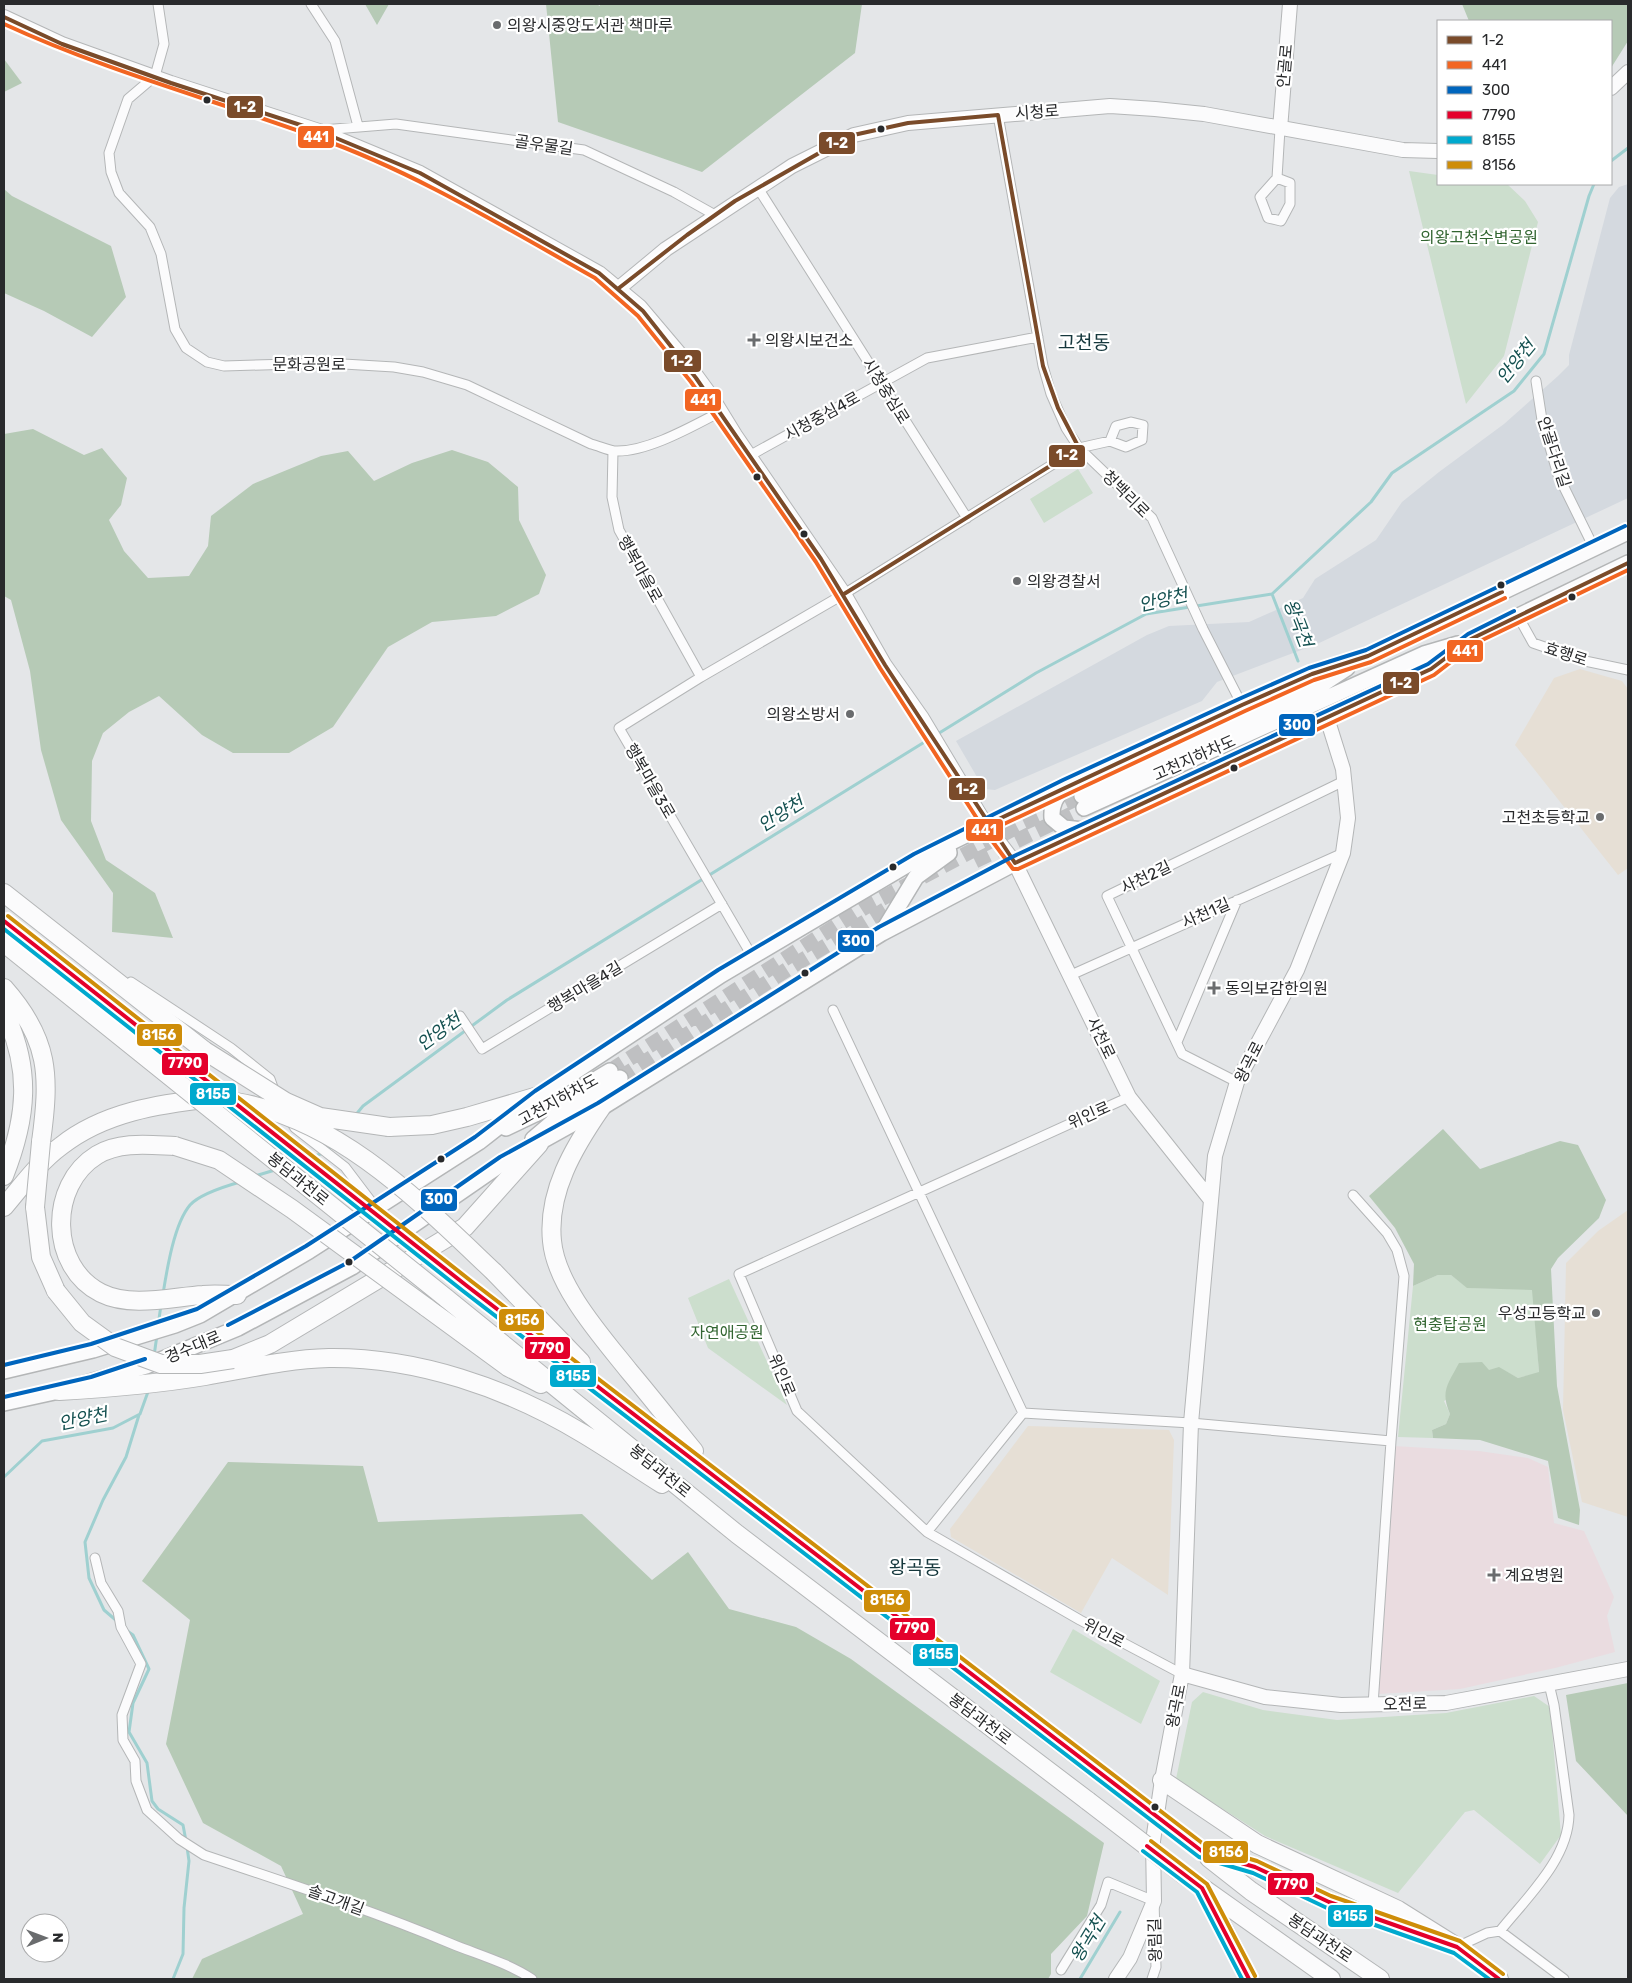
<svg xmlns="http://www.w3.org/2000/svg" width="1632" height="1983" font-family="Rubik,'Noto Sans KR',sans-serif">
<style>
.built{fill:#d4d9df}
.education{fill:#e6dfd5}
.medical{fill:#eadce0}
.green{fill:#ccdecd}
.forest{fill:#b6cab6}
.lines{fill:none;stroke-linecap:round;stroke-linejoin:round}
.stream{stroke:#9fd0d0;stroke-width:3}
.primary-tunnel{stroke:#bfc0c2;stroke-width:15;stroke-dasharray:15 8;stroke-linecap:butt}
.street-casing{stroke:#b4b6b7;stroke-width:11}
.secondary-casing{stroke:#b4b6b7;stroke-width:16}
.primary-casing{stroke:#b4b6b7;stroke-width:18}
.highway-casing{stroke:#b4b6b7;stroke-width:20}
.street{stroke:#fbfbfc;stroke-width:9}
.secondary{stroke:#fbfbfc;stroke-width:14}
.primary{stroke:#fbfbfc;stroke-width:15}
.highway{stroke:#fbfbfc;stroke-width:18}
.highway-bridge-casing{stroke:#b4b6b7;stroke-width:20;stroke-linecap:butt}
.highway-bridge{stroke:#fbfbfc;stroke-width:18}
.bus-1-casing{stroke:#fff;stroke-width:8}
.bus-2-casing{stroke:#fff;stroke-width:8}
.bus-3-casing{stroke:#fff;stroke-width:8}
.bus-4-casing{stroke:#fff;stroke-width:8}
.bus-5-casing{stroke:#fff;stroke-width:8}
.bus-6-casing{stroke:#fff;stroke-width:8}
.bus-1{stroke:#7a4b2a;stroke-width:4}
.bus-2{stroke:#f26522;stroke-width:4}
.bus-3{stroke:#0065bd;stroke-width:4}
.bus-4{stroke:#e4002b;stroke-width:4}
.bus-5{stroke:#00a9ce;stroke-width:4}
.bus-6{stroke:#ce8d09;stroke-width:4}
.poi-dot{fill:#6a6c6e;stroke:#fff;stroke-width:2}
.bus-dot{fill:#292a2c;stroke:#fff;stroke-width:2}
.labels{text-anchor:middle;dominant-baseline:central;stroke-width:4.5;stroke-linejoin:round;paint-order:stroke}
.poi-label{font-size:16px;fill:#292a2c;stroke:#fff;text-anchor:start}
.street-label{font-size:16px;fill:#292a2c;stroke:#fff}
.park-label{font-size:16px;fill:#326531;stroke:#fff}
.water-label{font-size:18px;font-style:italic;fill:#155151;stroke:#fff}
.quarter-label{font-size:19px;fill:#16383d;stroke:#fff}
.line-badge{stroke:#fff;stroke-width:2}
.badge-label{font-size:14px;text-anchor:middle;font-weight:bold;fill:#fff}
</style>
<rect width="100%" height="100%" fill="#e4e6e8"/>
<!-- built -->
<path class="built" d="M1628,184V498L1317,644L1217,682L1202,701L995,790L984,789L956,741L1147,635L1169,626L1249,622L1303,598L1315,579L1376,540L1402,502L1439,472L1504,424L1558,376L1569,365V355L1610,198L1619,187Z"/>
<!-- education -->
<path class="education" d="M1580,669L1622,681L1628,689V868L1618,875L1515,745L1554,678Z
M1628,1210V1517L1582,1502L1563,1410L1566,1263L1598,1231Z
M1028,1426L1169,1430L1174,1440L1168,1595L1112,1558L1081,1613L951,1537L950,1529Z"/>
<!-- medical -->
<path class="medical" d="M1394,1446L1479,1451L1528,1458L1548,1467L1554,1523L1584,1531L1614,1597L1607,1616L1615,1652L1555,1668L1460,1689L1378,1694Z"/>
<!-- green -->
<path class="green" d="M1409,171L1438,175V184H1507L1525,201L1538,222L1504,356L1466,404Z
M1078,469L1093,493L1044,523L1030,499Z
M1438,1275H1451L1468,1288L1533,1289L1539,1373L1518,1378L1499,1368L1444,1401L1450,1414L1446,1424L1432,1430L1433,1438L1398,1437L1413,1286Z
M729,1279L787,1405L708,1348L688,1298Z
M1073,1629L1160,1681L1141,1724L1050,1672Z
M1203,1692L1263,1710L1337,1720L1446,1713L1534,1696L1550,1707L1561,1835L1540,1864L1474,1810L1465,1812L1398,1893L1265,1836L1176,1779L1192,1702Z"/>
<!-- forest -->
<path class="forest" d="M365,4H389L377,25Z
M546,4H596L600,6V4H862L855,53L702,172L558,122Z
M1462,4H1628V41L1611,68V21H1469Z
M4,59L22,83L4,92Z
M4,189L12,196L111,246L126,297L92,337L44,311L4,293Z
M33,429L84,455L102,448L127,478L121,505L109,520L124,551L148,578L189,576L208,546L211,516L253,484L321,456L348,451L374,481L412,463L452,450L488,462L518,487L519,520L546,575L539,594L496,616L432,622L388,647L333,727L289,753H233L202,735L159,696L129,712L103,733L92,761L91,821L106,860L155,893L173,938L112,932L113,893L61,820L41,750L30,671L11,600L4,596V434Z
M1443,1129L1480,1169L1560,1141L1578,1145L1606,1200L1599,1218L1558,1258L1551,1269L1557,1386L1580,1510L1579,1525L1558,1518L1548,1461L1480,1440L1433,1438L1432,1430L1446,1424L1450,1414C1440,1391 1448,1384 1459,1363L1482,1362L1489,1370L1499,1367L1518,1378L1539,1372L1532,1290L1467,1288L1451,1275H1438L1413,1286L1414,1264L1395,1228L1369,1196Z
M228,1462L363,1466L378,1522L582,1514L652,1580L688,1552L729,1609L796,1627L851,1659L1104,1843L1087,1916L1051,1954V1974L1048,1979H192L202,1959L303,1914L281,1866L203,1823L166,1744L190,1620L142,1581Z
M1628,1683V1816L1576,1761L1566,1695Z"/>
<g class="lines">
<!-- stream -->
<path class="stream" d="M1611,161L1628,148
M1272,594L1298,661
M936,735L1036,673L1146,614L1272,594L1371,502L1392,473L1514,391L1544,354L1589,196L1594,184
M354,1117L363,1106L507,1000L931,738
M312,1157L326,1152L332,1145
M255,1176L275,1170
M163,1294C167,1269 174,1224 190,1205C200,1194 226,1186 240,1182
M158,1326L161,1305
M154,1356L157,1335
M4,1477L42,1441L113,1428L140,1414L149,1389
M118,1622L104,1610L89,1578L85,1542L103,1500L126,1457L139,1415
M126,1630L133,1635L149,1669L133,1703L129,1732L147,1763L152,1801L158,1809L183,1825L186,1841
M173,1979L183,1954L184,1908L189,1861L187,1847
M1080,1979L1120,1912"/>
<!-- primary-tunnel -->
<path class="primary-tunnel" d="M975,861L1084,808
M610,1071L864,908L1024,823L1082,796
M620,1078L791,967L906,897"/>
<defs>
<path id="street" d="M158,4L164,44L155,76L128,99L109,153L111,172L119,193L150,227L161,254L175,329L186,348L207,362L224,366L327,363L394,367L423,372L467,385L591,444C599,446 607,450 614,451C646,453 693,426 720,412
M311,4L335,41L358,126
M998,115L1043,366L1051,394L1066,428L1079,448L1152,518L1203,629L1242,705
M322,130L396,124L584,150L674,192L715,215
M1277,178L1290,183V204L1281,221L1268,218L1260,197L1277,178L1280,129
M758,188L967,518
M1536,381L1542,420L1558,475L1594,548
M613,451L612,497L619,530L701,677
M749,456L927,358L1038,337
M1518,616L1533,643L1585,661L1628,670
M752,956L619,728L701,677L844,594L1079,448L1110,441L1126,447L1142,440L1143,425L1131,422L1116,426L1110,441
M1071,975L1343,853
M131,982L231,1048L270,1079L275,1093
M833,1010L1023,1413L1191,1423L1391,1441L1404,1276L1397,1250L1387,1233L1353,1195
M460,1016L482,1049L722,904
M1177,1042L1237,900
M1237,1082L1182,1054L1107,896L1344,781
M1129,1097L739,1274L797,1411L927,1532L1080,1620L1182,1674
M291,1122L295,1128L345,1167L373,1204
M927,1532L1023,1413
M95,1558L101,1583L118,1611L121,1627L141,1664L122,1715L123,1740L135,1761L136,1781L147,1810L179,1839L204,1855C287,1883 371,1910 452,1944C479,1955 508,1963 532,1979
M1373,1705L1391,1441
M1500,1931C1527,1897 1568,1860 1569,1815L1554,1705L1549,1684
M1457,1947L1487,1933L1500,1931L1564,1979
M1061,1970L1101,1905L1108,1882L1154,1901L1156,1967L1152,1979"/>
<path id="secondary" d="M4,17L62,44L171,83L319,131L420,173L599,273L640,307L684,359L711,396L735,435L844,594L884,664L922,718L986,825L1015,863L1129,1097L1210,1199
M1611,88L1628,72
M1280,129L1290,4
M619,288L666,249L792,166L854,135L908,123L1110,106L1155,109L1204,114L1403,150L1438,151
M1182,1674L1265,1697L1341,1705L1446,1703L1628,1669
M1116,1979L1130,1958L1154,1901L1153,1841L1162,1780L1182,1674L1191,1423L1215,1156L1237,1082L1297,970L1343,853L1348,818L1343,769L1327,718"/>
<path id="primary" d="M1065,787C1056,797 1051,804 1052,818L1064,828L1083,830
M1082,796L1312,691L1347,668
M1084,808L1424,654L1458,644
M882,933L916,877L949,853L948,847L941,848
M506,1128L550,1107L610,1071
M533,1139L560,1116L620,1078
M4,1371L93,1350L175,1325L200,1315L309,1251L479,1142L538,1096L721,975L917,859L1066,786L1242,705L1312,674L1368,656L1628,532
M4,1403L59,1391L146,1366L238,1328L352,1267L504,1162L601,1108L882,933L1015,863L1431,669L1471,639L1628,563"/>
<path id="highway" d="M4,893L205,1051
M4,988C50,1040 50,1076 41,1142
M4,1012C32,1069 27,1118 4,1176
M601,1108C574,1147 547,1192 552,1241C556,1286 602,1337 629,1371C651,1397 672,1424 694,1451
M389,1127L432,1125L467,1117L538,1096
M175,1146C150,1145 120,1141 97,1155C48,1185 49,1267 101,1293C131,1308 172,1297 203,1295C214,1294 226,1295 237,1295
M4,1207C21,1187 39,1162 61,1146C104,1112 159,1104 212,1098
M35,1207L41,1257L56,1291
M494,1272L581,1362
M467,1286L1092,1767
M446,1298L737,1534L1088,1801
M426,1307L508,1367L541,1384
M233,1359L270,1344L465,1227L539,1144
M59,1391C109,1388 157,1384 205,1376C246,1369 287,1359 329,1358C417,1357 507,1388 582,1433C609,1449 635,1467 662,1484
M1162,1780L1257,1844L1398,1910L1457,1947
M1203,1852L1255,1867L1329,1902L1457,1947L1499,1979
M1209,1858L1251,1891L1380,1979
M1183,1874L1331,1979
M1203,1888L1249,1979"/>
</defs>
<!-- street casing -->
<use href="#street" class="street-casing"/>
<!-- secondary casing -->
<use href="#secondary" class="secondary-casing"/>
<!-- primary casing -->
<use href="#primary" class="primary-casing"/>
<!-- highway casing -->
<use href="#highway" class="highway-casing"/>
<!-- street -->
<use href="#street" class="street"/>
<!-- secondary -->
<use href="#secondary" class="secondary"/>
<!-- primary -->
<use href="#primary" class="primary"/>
<!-- highway -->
<use href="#highway" class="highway"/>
<defs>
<path id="highway-bridge" d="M4,921L467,1286
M4,943L446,1298
M205,1051L286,1102L320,1117L389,1127
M236,1102C340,1119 421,1203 494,1272
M175,1146L219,1160L292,1209L426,1307
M35,1207L41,1142
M56,1291L82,1323L115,1347L161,1364H200L233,1359
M1092,1767L1185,1838
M1088,1801L1183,1874"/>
</defs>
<!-- highway-bridge casing -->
<use href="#highway-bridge" class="highway-bridge-casing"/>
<!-- highway-bridge -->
<use href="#highway-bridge" class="highway-bridge"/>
<defs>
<path id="bus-1" d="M4,17L62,44L171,83L319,131L420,173L599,273L643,311L696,378L821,559L885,665L1015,863L1431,669L1471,639L1628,563
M619,288L687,235L735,201L849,136L908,123L998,115L1043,366L1058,408L1079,448L844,594
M986,825L1242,705L1312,674L1368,656L1502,592"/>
<path id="bus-2" d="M4,24C106,71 211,99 316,137C415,172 504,227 595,278L638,316L691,382L816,562L880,668L987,834L1013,869H1018L1434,675L1474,644L1628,570
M989,831L1245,711L1314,680L1371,662L1505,598"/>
<path id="bus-3" d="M228,1325L349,1262L500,1157L598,1103L879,927L1012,857L1428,664L1468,634L1514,611
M4,1365L91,1344L197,1309L306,1246L475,1137L535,1091L718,970L914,854L1063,780L1239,699L1309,668L1366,650L1625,526
M4,1397L91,1377L145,1359"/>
<path id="bus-4" d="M4,921L467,1286L1203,1852L1255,1867L1329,1902L1457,1947L1499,1979
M1147,1846L1202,1888L1249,1979"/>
<path id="bus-5" d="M4,929L463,1291L1199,1857L1253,1873L1327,1908L1454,1953L1489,1979
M1143,1851L1197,1892L1242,1979"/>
<path id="bus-6" d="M8,916L471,1281L1206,1846L1257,1861L1331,1896L1460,1941L1503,1974
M1151,1841L1207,1884L1255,1976"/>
</defs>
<!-- bus-1 casing -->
<use href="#bus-1" class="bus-1-casing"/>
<!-- bus-2 casing -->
<use href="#bus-2" class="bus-2-casing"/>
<!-- bus-3 casing -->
<use href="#bus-3" class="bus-3-casing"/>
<!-- bus-4 casing -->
<use href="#bus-4" class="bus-4-casing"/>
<!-- bus-5 casing -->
<use href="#bus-5" class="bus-5-casing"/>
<!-- bus-6 casing -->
<use href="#bus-6" class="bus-6-casing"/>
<!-- bus-1 -->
<use href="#bus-1" class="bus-1"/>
<!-- bus-2 -->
<use href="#bus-2" class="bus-2"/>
<!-- bus-3 -->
<use href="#bus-3" class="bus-3"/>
<!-- bus-4 -->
<use href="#bus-4" class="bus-4"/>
<!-- bus-5 -->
<use href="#bus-5" class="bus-5"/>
<!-- bus-6 -->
<use href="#bus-6" class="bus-6"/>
</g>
<!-- markers -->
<g class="poi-dot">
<circle cx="497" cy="25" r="5"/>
<path d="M751.5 332.5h5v5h5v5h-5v5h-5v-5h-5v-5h5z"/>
<circle cx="1017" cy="581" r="5"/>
<circle cx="850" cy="714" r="5"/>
<circle cx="1600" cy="817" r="5"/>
<path d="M1211.5 980.5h5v5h5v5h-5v5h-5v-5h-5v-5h5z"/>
<circle cx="1596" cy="1313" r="5"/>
<path d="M1491.5 1567.5h5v5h5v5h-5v5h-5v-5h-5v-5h5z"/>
</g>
<g class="bus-dot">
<circle cx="207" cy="100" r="4.5"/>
<circle cx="881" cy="129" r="4.5"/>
<circle cx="757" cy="477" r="4.5"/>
<circle cx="804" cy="534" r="4.5"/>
<circle cx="1501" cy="585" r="4.5"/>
<circle cx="1572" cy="597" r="4.5"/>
<circle cx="1234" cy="768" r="4.5"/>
<circle cx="893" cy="867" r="4.5"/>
<circle cx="805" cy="973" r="4.5"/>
<circle cx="441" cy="1159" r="4.5"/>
<circle cx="349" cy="1262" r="4.5"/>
<circle cx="1155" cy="1807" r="4.5"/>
</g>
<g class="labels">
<!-- poi labels -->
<g class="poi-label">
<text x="507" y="25">의왕시중앙도서관 책마루</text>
<text x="765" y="340">의왕시보건소</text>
<text x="1027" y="581">의왕경찰서</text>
<text x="840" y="714" text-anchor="end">의왕소방서</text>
<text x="1590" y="817" text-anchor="end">고천초등학교</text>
<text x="1225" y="988">동의보감한의원</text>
<text x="1586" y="1313" text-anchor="end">우성고등학교</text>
<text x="1505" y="1575">계요병원</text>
</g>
<!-- street labels -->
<g class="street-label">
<text transform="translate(1285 66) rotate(-85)">안골로</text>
<text transform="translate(1037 112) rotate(-4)">시청로</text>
<text transform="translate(544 145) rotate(8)">골우물길</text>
<text x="309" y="364">문화공원로</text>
<text transform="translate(886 391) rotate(58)">시청중심로</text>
<text transform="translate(822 416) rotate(-29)">시청중심4로</text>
<text transform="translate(1554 452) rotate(72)">안골다리길</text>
<text transform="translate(1126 494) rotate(45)">청백리로</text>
<text transform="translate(640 569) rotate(61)">행복마을로</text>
<text transform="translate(1566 654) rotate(18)">효행로</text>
<text transform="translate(1194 758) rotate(-24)">고천지하차도</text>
<text transform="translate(650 781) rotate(60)">행복마을3로</text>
<text transform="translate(1146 877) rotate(-26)">사천2길</text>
<text transform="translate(1206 913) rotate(-24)">사천1길</text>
<text transform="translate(585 987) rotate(-31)">행복마을4길</text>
<text transform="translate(1101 1038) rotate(64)">사천로</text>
<text transform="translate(1249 1062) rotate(-63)">왕곡로</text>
<text transform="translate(558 1100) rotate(-29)">고천지하차도</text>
<text transform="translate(1089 1115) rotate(-24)">위인로</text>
<text transform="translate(298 1179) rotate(39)">봉담과천로</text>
<text transform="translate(193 1347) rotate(-23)">경수대로</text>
<text transform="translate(782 1375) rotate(67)">위인로</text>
<text transform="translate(660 1471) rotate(39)">봉담과천로</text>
<text transform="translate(1104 1633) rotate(28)">위인로</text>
<text transform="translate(1405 1704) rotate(-1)">오전로</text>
<text transform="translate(1176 1706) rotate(-79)">왕곡로</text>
<text transform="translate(980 1719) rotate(37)">봉담과천로</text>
<text transform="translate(336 1900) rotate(20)">솔고개길</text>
<text transform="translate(1320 1938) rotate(34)">봉담과천로</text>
<text transform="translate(1155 1940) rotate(-91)">왕림길</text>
</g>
<!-- park labels -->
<g class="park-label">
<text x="1479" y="237">의왕고천수변공원</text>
<text x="1450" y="1324">현충탑공원</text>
<text x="727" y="1332">자연애공원</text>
</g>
<!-- water labels -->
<g class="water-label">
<text transform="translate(1516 362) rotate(-51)">안양천</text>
<text transform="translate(1163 600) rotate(-13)">안양천</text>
<text transform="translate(1298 623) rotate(69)">왕곡천</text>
<text transform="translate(781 814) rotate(-32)">안양천</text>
<text transform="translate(439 1032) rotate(-36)">안양천</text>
<text transform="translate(83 1419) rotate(-12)">안양천</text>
<text transform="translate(1088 1939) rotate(-59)">왕곡천</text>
</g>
<!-- quarter labels -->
<g class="quarter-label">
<text x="1084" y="342">고천동</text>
<text x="915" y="1567">왕곡동</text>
</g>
</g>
<g class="line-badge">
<rect x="226" y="95" width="38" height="24" rx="5" fill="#7a4b2a"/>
<rect x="297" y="125" width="38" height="24" rx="5" fill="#f26522"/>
<rect x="818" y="131" width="38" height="24" rx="5" fill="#7a4b2a"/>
<rect x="663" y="349" width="39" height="24" rx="5" fill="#7a4b2a"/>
<rect x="684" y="388" width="38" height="24" rx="5" fill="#f26522"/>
<rect x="1048" y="444" width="38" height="24" rx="5" fill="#7a4b2a"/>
<rect x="1446" y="639" width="38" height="24" rx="5" fill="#f26522"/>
<rect x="1382" y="671" width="38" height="24" rx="5" fill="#7a4b2a"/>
<rect x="1278" y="713" width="38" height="24" rx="5" fill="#0065bd"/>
<rect x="948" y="777" width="38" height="24" rx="5" fill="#7a4b2a"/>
<rect x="965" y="818" width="39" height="24" rx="5" fill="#f26522"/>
<rect x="837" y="929" width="38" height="24" rx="5" fill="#0065bd"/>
<rect x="136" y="1023" width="47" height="24" rx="5" fill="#ce8d09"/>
<rect x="161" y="1052" width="48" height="24" rx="5" fill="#e4002b"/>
<rect x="189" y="1082" width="48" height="24" rx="5" fill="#00a9ce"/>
<rect x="420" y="1188" width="38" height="24" rx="5" fill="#0065bd"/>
<rect x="498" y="1308" width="47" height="24" rx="5" fill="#ce8d09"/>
<rect x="524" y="1336" width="47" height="24" rx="5" fill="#e4002b"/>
<rect x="549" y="1364" width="48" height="24" rx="5" fill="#00a9ce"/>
<rect x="863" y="1589" width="48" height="24" rx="5" fill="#ce8d09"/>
<rect x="889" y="1617" width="47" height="24" rx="5" fill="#e4002b"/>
<rect x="912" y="1643" width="47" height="24" rx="5" fill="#00a9ce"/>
<rect x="1202" y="1840" width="47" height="24" rx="5" fill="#ce8d09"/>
<rect x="1267" y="1872" width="48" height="24" rx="5" fill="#e4002b"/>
<rect x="1327" y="1904" width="47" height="24" rx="5" fill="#00a9ce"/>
</g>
<g class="badge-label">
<text x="245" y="112">1-2</text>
<text x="316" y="142">441</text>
<text x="837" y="148">1-2</text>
<text x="682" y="366">1-2</text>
<text x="703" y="405">441</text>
<text x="1067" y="460">1-2</text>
<text x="1465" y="656">441</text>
<text x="1401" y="688">1-2</text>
<text x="1297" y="730">300</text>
<text x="967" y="794">1-2</text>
<text x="984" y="835">441</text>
<text x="856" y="946">300</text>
<text x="159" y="1040">8156</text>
<text x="185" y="1068">7790</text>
<text x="213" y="1099">8155</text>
<text x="439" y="1204">300</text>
<text x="522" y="1325">8156</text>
<text x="547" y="1353">7790</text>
<text x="573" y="1381">8155</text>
<text x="887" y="1605">8156</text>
<text x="912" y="1633">7790</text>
<text x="936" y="1659">8155</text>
<text x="1226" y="1857">8156</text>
<text x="1291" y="1889">7790</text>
<text x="1350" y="1921">8155</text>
</g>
<!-- border -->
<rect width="1632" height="1983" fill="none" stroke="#292a2c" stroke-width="10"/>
<!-- legend -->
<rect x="1437" y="20" width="175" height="165" fill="#ffffff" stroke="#a9aaab"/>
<rect x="1447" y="36" width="25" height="8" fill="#7a4b2a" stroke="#a9aaab"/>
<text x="1482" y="45" font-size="15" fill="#292a2c">1-2</text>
<rect x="1447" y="61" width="25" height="8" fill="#f26522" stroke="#a9aaab"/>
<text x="1482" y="70" font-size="15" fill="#292a2c">441</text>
<rect x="1447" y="86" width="25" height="8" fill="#0065bd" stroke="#a9aaab"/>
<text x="1482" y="95" font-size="15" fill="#292a2c">300</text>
<rect x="1447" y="111" width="25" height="8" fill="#e4002b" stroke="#a9aaab"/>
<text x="1482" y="120" font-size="15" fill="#292a2c">7790</text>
<rect x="1447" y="136" width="25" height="8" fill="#00a9ce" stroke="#a9aaab"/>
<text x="1482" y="145" font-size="15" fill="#292a2c">8155</text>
<rect x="1447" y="161" width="25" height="8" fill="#ce8d09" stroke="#a9aaab"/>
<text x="1482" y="170" font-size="15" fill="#292a2c">8156</text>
<!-- north arrow -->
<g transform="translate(45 1938) rotate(89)"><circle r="24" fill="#ffffff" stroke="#a9aaab"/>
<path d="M0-4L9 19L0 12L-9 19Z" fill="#6a6c6e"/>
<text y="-8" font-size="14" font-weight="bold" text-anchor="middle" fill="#292a2c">N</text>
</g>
</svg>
